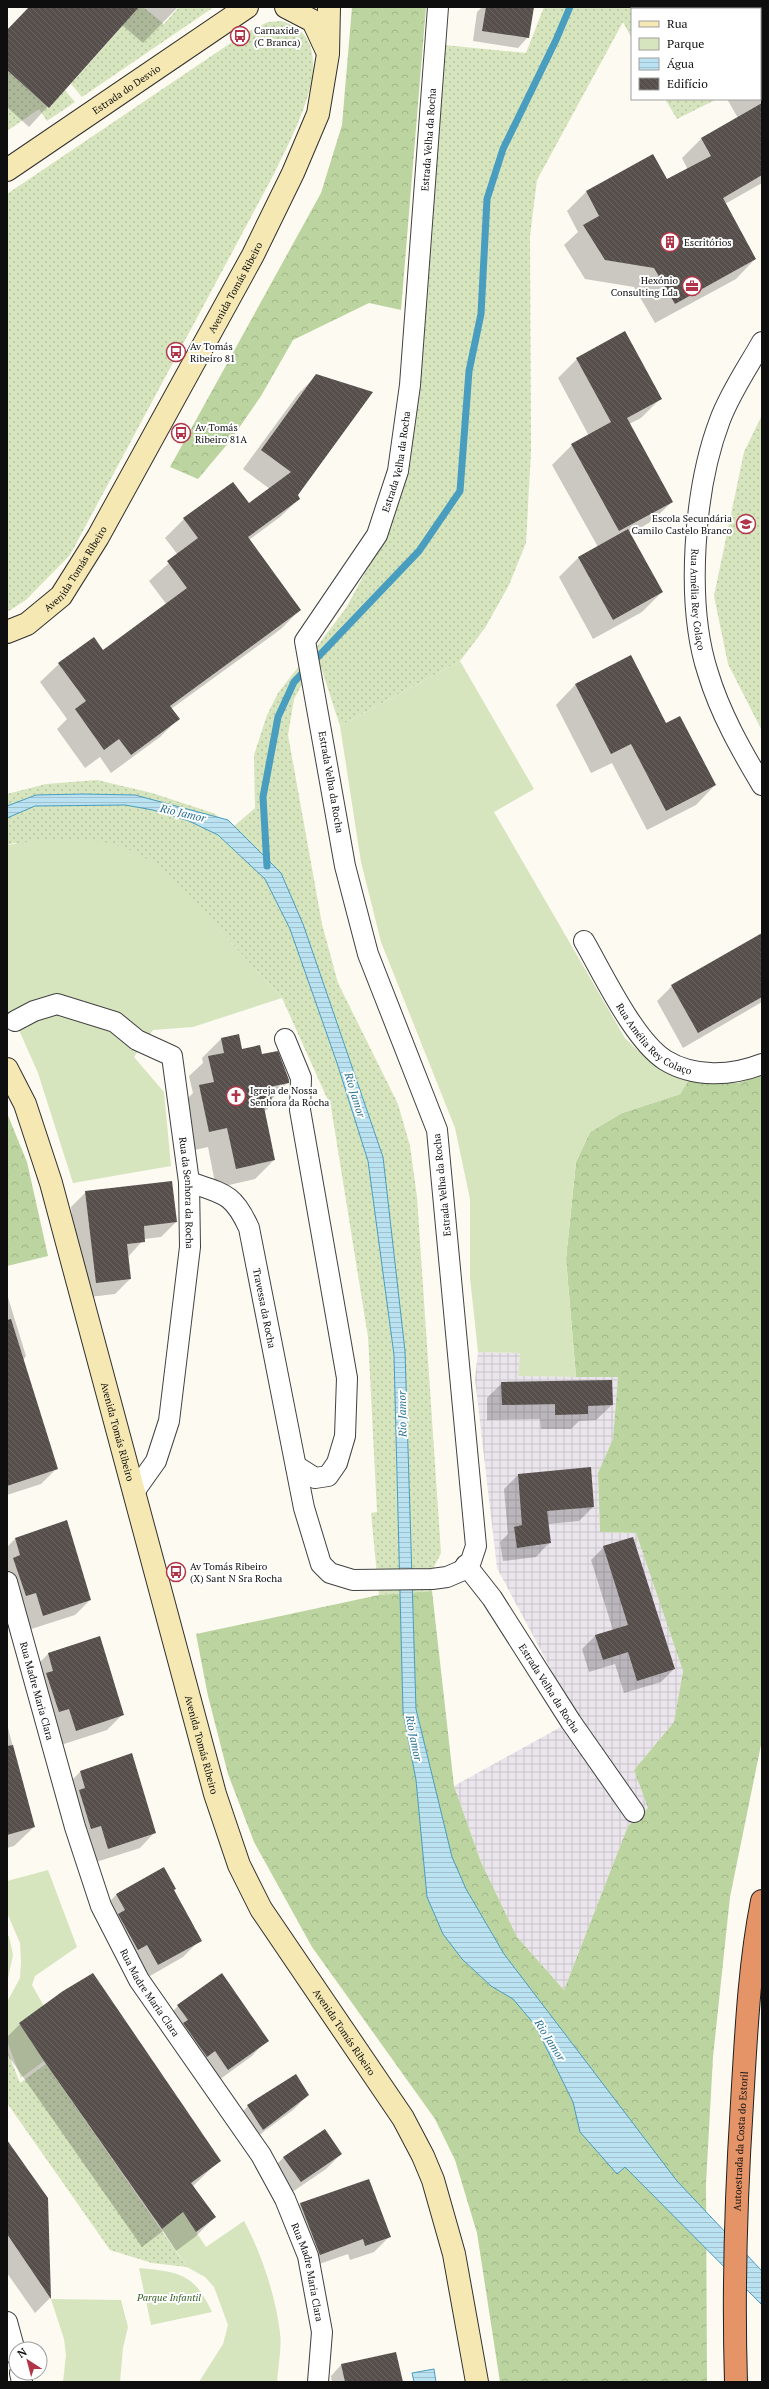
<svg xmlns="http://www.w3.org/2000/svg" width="769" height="2389" font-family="'PT Serif',serif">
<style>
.industrial{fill:url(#industrial-grid)}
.grass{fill:url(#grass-dots)}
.forest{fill:url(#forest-crowns)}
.park{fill:#d6e5be}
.water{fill:url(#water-rules);stroke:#499dbf}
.shadow{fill:#0003}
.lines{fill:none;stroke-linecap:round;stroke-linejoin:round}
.stream{stroke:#499dbf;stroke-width:7}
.building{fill:url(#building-back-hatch)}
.street-casing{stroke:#414141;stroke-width:22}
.secondary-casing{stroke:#303030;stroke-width:24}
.highway-casing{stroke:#1f1f1f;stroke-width:24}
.street{stroke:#fff;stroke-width:20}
.secondary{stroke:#f6e8b3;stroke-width:22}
.highway{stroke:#e59468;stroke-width:22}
.labels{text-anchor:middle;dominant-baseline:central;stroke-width:4;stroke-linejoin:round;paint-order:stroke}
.poi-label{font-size:10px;fill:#0e0e0e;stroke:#fff;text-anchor:start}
.street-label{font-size:10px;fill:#0e0e0e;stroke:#fff}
.park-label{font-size:10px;font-style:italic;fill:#375f25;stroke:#fff}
.water-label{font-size:11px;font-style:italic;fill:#246f93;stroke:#fff}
</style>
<defs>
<pattern id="industrial-grid" width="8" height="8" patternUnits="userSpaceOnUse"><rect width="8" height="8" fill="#eae4ec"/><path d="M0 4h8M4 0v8" fill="none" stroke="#c8c2c9"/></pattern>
<pattern id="grass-dots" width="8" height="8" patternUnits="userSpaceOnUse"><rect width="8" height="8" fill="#d6e5be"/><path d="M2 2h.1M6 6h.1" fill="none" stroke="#b6c3a2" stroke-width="1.8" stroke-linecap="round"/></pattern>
<pattern id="forest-crowns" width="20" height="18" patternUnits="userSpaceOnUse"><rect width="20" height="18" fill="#bcd49f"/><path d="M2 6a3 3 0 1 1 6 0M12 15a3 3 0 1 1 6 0" fill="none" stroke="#a0b588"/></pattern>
<pattern id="water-rules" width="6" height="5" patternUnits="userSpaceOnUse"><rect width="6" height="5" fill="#bbe2f0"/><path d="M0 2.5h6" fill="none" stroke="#a0c1cd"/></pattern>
<pattern id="building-back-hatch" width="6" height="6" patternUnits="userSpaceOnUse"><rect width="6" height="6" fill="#564f4c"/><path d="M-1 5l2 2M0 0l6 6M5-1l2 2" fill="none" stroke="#696461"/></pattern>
</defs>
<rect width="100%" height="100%" fill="#fdfaf1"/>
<!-- industrial -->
<path class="industrial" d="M478,1352L520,1353L518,1376L618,1377L613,1439L598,1473L600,1532L636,1533L683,1671L674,1722L634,1770L648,1808L628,1826L564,1990L517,1937L481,1862L454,1786L577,1718L497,1568L475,1379Z"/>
<!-- grass -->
<path class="grass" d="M139,7H143L164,24L179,7H214L82,97L71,84Z
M544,7H762V20L760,21V9H632V39L623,22L537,180L530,236L531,451L526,543L509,585L485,628L460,661L340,726L315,649L346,608L391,525L406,481L419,393L427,253L444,45L526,53Z
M281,21C348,40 292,135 274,174L70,555L26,600L7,612V194L247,32L268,22Z
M7,70L49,108L65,90L75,102L47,121L39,109L7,131Z
M665,99H717L677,119Z
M762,415V731L728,664L714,596L744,452Z
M299,666L305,679L294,699L288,735L322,924L338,983L398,1104L410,1146L417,1197L441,1553L434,1567L432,1591L379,1595L371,1513L377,1512L368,1337L331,1107L282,998L170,877L14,843L7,845V794L46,784L97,780L152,793L213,813L233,827L255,808L254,755L267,715L278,693Z
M7,2050L20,2083L46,2064L187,2267L152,2263L110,2250L7,2103Z"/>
<!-- forest -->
<path class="forest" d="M352,7H426L401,310L369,303L293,340L261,396L230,441L198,479L170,467L321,193L342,125Z
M762,1075V1740L730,1897L713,2057L706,2183L707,2382H500L477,2233L455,2160L435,2119L312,1947L254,1842L228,1774L208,1696L196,1634L379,1595L432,1591L454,1786L481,1862L517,1937L564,1990L628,1826L648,1808L634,1770L674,1722L683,1671L636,1533L600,1532L598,1473L613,1439L618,1377H576L566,1259L576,1162L590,1132L622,1113L680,1094L688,1081L738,1083Z
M7,1113L27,1162L48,1256L7,1266Z"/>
<!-- park -->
<path class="park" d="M460,661L534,789L494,812L625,1038C644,1058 662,1071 688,1081L680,1094L622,1113L590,1132L576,1162L566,1259L576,1377L518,1376L520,1353L478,1352L470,1278V1199L455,1128L381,942L361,862L340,726Z
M41,840C69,840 102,838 128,849C167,865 193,901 220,931C241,954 262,976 282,998L193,1027L153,1030L134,1057L164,1092L171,1166L73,1183L38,1073L15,1021L7,1019V845Z
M48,1870L77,1947L35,1976L32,1985L44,2006L19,2023L44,2061L21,2078L7,2041V2002L20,1978L21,1961L20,1943L7,1913V1881Z
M7,1936H9L13,1955L7,1983Z
M183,2212L206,2247L244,2221C261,2252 276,2297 280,2333C282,2349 278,2366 277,2382H199L223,2344L228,2325L214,2287L205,2277L187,2267L162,2229Z
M139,2268C179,2272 194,2273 212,2312L151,2325Z
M51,2299L121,2300L128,2327L123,2348L120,2382H63L66,2355L64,2339Z"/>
<!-- water -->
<path class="water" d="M83,794L135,795L228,820L281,873L303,924L383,1157L405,1351L416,1709L452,1857L466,1889L504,1954L677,2181L762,2271V2305L625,2167L617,2174L580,2132L573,2102L535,2025L513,1999L491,1986L462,1959L443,1934L427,1897L416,1780L403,1712L394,1355L368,1161L337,1063L290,929L265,879L218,835L189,821L153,810L125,805L35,806L7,818V806L36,795Z
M434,2369L436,2382H414L412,2373Z"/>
<!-- shadow -->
<path class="shadow" d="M30,7H178L143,43L122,25L29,127L7,107V30Z
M482,7H523L528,37L518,48L473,41L477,12Z
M753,7H762V23L760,9Z
M762,51V183L725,204L755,259L736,279L655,323L634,287L585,279L564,245L578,232L567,211L586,192L653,155L667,181L688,170L682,158L701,139L738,118L727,99H760V52Z
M577,359L661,398L641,418L629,424L672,502L652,521L630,534L662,592L642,612L593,639L559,577L579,557L598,547L552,465L572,445L589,436L558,378Z
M317,375L297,495L299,499L280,517L249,540L300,610L281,629L171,709L178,719L160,737L111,773L100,757L85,768L57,729L67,719L40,682L59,664L103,651L167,605L149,581L178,555L165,538L184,519L249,505L270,489L243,469L298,394Z
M630,657L666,725L715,785L696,805L647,830L612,763L591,773L556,705L575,685Z
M762,940V1002L683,1048L657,1001L672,986Z
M221,1039L241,1050L261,1055L288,1082L271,1100L272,1105L264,1112L274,1160L255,1179L216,1188L208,1147L190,1151L180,1106L193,1093L189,1076L203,1063L202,1058Z
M86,1192L176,1222L161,1237L144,1239L128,1257L130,1279L115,1294L81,1298L71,1207Z
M7,1294L26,1356L23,1360L56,1469L41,1484L7,1495Z
M502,1383L612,1405L596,1420L579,1421L571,1429H541L540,1419L487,1420V1398Z
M590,1468L593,1507L579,1521L548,1524L550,1542L536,1557L503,1561L500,1542L508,1534L504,1489L518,1475Z
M66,1522L90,1600L75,1615L28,1630L7,1599V1547L15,1539Z
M604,1547L674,1669L661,1682L624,1693L615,1664L589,1672L582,1649L595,1636L613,1630L591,1560Z
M99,1637L122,1715L107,1730L61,1745L33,1669L48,1654Z
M7,1724L34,1827L14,1846L7,1848Z
M80,1772L155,1832L140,1848L93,1863L65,1787Z
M164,1869L198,1942L183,1957L143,1980L101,1910L116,1895Z
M178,2006L267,2040L252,2056L212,2085L163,2021Z
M20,2024L219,2161L193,2186L215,2217L195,2237L176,2251L163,2231L142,2247L7,2054V2037Z
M296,2075L308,2095L293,2110L247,2144L233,2121L248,2106Z
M7,2142L47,2198L50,2298L35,2313L7,2273Z
M341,2154L326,2169L285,2197L269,2172L284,2157Z
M368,2180L390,2236L374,2252L350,2260L348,2254L305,2269L285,2219L300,2204Z
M395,2353L402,2382H332L331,2376L341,2365Z"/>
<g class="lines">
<!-- stream -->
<path class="stream" d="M267,866L263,797L278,717L294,682L419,551L460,491L469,371L481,314L487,199L503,149L556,40L570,7"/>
</g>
<!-- building -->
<path class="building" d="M29,7H139L49,108L7,70V30Z
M486,7H534L529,38L482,31Z
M762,103V175L723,198L756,259L675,304L654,268L605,260L583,225L599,216L586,191L653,154L667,179L711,156L701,138Z
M625,331L662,399L627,418L673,502L619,531L571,444L611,422L576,358Z
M316,374L373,392L298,495L300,499L248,537L301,610L170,706L180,719L131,755L119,739L104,750L75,709L86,701L58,663L94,637L103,650L187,588L167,561L198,538L183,518L233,482L249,503L291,472L261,450Z
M628,529L663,592L613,620L578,557Z
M631,655L666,723L680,716L716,785L666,811L631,744L611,754L575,684Z
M762,933V997L698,1033L671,985Z
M239,1034L242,1049L260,1045L262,1054L278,1051L289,1080V1083L269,1087L273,1105L264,1107L275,1160L236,1169L227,1128L209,1132L199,1085L214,1082L208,1056L224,1053L221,1038Z
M172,1181L177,1222L144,1226L145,1242L127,1244L131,1279L96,1283L85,1191Z
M11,1319L58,1469L7,1486V1320Z
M612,1380L613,1405L588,1406V1414L555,1415V1404L502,1405L501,1382Z
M591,1467L594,1507L547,1511L551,1543L517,1548L514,1527L522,1525L518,1474Z
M67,1520L91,1600L43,1616L36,1593L26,1596L13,1558L20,1555L15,1538Z
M633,1537L675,1669L637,1681L628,1652L603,1660L595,1635L628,1625L603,1546Z
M100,1636L124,1715L76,1731L69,1709L59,1712L46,1673L53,1671L48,1653Z
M13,1745L35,1827L7,1835V1746Z
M132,1753L156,1833L108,1849L101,1826L91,1829L79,1790L85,1788L80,1771Z
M164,1867L176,1889L174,1890L202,1941L158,1965L147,1945L138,1950L118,1914L125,1910L116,1894Z
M93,1973L221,2161L191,2183L216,2217L196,2232L183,2212L162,2229L44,2061L19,2023L63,1991Z
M222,1973L269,2041L228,2070L215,2051L207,2057L183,2023L188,2020L177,2005Z
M296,2074L309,2095L263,2130L247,2105Z
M325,2129L342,2154L301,2182L283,2157Z
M7,2140L48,2198L51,2299L7,2234Z
M369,2179L391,2237L365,2246L363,2239L320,2255L300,2203Z
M396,2352L403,2382H345L341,2364Z"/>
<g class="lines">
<defs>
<g id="street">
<path id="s1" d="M762,342C748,367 730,393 720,420C694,488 685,603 708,673C720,713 741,750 762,785"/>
<path id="s2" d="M584,941C603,974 634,1040 665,1060C694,1078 732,1076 762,1064"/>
<path id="s3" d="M15,1021L34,1011L57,1004L115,1022L137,1040L172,1056L189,1182L190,1247L169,1421L156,1461L134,1492"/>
<path d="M285,1039L301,1078L300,1110L347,1378L345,1436L337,1463L328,1476L315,1478L296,1466"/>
<path id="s4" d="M189,1182C224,1194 233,1193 249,1228L304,1508L321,1564L330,1573L353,1580L432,1579L447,1577L461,1571L471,1561L476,1546L437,1130L368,954L345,866L305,641L377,535L398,471L410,385L438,7"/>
<path id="s5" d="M466,1565L492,1598L571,1722L634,1812"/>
<path id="s6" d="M7,1582L75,1827L101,1906L139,1980L261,2155L285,2199L308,2256L322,2332L318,2382"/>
<path d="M7,2322L16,2355"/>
<path d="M20,2373L22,2382"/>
</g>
<g id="secondary">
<path d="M286,7L313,21L326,49"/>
<path id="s7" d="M7,170L247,7"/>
<path id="s8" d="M7,632L27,624L61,596L98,537L253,255L293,173L318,114L328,54L329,7"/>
<path id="s9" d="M7,1069L25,1104L51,1183L215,1794L239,1865L261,1909L403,2118L423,2156L433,2180L454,2254L477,2382"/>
</g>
<g id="highway">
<path id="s10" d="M736,2382C733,2289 736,2196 742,2103C746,2036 749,1967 762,1901"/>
</g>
</defs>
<!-- street casing -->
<use href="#street" class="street-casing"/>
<!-- secondary casing -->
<use href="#secondary" class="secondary-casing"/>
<!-- highway casing -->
<use href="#highway" class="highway-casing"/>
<!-- street -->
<use href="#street" class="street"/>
<!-- secondary -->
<use href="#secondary" class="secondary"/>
<!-- highway -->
<use href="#highway" class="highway"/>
</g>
<!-- icons -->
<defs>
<symbol id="bus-ring" viewBox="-11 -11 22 22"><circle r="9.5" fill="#fff" stroke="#b03548" stroke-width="1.5"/><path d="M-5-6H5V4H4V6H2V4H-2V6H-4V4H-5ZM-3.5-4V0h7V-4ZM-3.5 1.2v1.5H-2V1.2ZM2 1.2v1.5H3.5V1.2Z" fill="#b03548"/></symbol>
<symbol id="building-ring" viewBox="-11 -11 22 22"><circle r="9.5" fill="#fff" stroke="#b03548" stroke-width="1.5"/><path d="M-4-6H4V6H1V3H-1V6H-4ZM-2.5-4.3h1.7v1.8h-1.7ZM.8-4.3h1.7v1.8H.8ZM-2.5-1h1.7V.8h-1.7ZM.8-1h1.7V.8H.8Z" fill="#b03548"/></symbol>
<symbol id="office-ring" viewBox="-11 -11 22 22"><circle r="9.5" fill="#fff" stroke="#b03548" stroke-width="1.5"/><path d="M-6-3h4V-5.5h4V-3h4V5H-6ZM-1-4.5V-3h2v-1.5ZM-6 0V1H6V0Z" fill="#b03548"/></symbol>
<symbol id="school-ring" viewBox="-11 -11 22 22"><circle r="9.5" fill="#fff" stroke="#b03548" stroke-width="1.5"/><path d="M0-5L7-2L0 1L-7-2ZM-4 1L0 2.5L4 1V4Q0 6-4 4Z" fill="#b03548"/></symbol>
<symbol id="church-ring" viewBox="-11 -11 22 22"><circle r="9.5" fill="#fff" stroke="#b03548" stroke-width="1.5"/><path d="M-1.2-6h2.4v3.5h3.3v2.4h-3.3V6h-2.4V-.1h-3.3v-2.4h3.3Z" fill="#b03548"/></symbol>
</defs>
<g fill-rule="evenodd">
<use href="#bus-ring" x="229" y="25" width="22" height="22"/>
<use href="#building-ring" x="659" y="231" width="22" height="22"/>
<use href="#office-ring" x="681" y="275" width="22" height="22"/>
<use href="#bus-ring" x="165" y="341" width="22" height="22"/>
<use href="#bus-ring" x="170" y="422" width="22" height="22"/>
<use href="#school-ring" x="735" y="513" width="22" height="22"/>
<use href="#church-ring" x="225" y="1085" width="22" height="22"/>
<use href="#bus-ring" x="165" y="1561" width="22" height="22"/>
</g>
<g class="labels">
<!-- poi labels -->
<g class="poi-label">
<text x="254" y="30">Carnaxide<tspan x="254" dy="12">(C Branca)</tspan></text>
<text x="684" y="242">Escritórios</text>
<text x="678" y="280" text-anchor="end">Hexónio<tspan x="678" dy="12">Consulting Lda</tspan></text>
<text x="190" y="346">Av Tomás<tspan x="190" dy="12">Ribeiro 81</tspan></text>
<text x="195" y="427">Av Tomás<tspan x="195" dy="12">Ribeiro 81A</tspan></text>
<text x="732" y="518" text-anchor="end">Escola Secundária<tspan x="732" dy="12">Camilo Castelo Branco</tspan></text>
<text x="250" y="1090">Igreja de Nossa<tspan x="250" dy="12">Senhora da Rocha</tspan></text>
<text x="190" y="1566">Av Tomás Ribeiro<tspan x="190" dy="12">(X) Sant N Sra Rocha</tspan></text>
</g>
<!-- street labels -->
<g class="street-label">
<text stroke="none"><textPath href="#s7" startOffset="144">Estrada do Desvio</textPath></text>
<text stroke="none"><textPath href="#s4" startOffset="2054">Estrada Velha da Rocha</textPath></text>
<text stroke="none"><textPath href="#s8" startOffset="420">Avenida Tomás Ribeiro</textPath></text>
<text stroke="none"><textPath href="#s4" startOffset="1730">Estrada Velha da Rocha</textPath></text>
<text stroke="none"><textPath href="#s8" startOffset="96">Avenida Tomás Ribeiro</textPath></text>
<text stroke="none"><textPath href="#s1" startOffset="271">Rua Amélia Rey Colaço</textPath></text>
<text transform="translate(331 782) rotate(80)">Estrada Velha da Rocha</text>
<text stroke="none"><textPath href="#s2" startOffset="123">Rua Amélia Rey Colaço</textPath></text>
<text transform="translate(442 1185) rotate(-96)">Estrada Velha da Rocha</text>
<text stroke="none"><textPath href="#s3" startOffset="311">Rua da Senhora da Rocha</textPath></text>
<text stroke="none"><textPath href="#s4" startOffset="161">Travessa da Rocha</textPath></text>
<text stroke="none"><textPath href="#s9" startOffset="380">Avenida Tomás Ribeiro</textPath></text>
<text stroke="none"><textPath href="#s5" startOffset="149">Estrada Velha da Rocha</textPath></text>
<text stroke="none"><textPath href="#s6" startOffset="113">Rua Madre Maria Clara</textPath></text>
<text stroke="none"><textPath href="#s9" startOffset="704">Avenida Tomás Ribeiro</textPath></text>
<text stroke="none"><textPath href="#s6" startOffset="437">Rua Madre Maria Clara</textPath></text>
<text stroke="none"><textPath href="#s9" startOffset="1028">Avenida Tomás Ribeiro</textPath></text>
<text stroke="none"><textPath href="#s10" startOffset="241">Autoestrada da Costa do Estoril</textPath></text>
<text stroke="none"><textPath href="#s6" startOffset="761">Rua Madre Maria Clara</textPath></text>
</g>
<!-- park labels -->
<g class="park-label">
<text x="169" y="2297">Parque Infantil</text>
</g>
<!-- water labels -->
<g class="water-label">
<text transform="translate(183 813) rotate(13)">Rio Jamor</text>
<text transform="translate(355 1095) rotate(73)">Rio Jamor</text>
<text transform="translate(402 1414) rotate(-91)">Rio Jamor</text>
<text transform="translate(414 1738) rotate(79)">Rio Jamor</text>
<text transform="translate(550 2040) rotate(58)">Rio Jamor</text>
</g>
</g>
<!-- border -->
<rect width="769" height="2389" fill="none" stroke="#0e0e0e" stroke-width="16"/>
<!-- legend -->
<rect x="631" y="8" width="130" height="92" fill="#ffffff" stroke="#9f9f9f"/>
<rect x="639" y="21" width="20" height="6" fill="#f6e8b3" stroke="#9f9f9f"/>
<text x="667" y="28" font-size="12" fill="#0e0e0e">Rua</text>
<rect x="639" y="38" width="20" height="12" fill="#d6e5be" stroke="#9f9f9f"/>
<text x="667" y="48" font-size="12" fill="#0e0e0e">Parque</text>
<rect x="639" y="58" width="20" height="12" fill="url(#water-rules)" stroke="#9f9f9f"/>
<text x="667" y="68" font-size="12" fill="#0e0e0e">Água</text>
<rect x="639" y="78" width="20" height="12" fill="url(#building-back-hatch)" stroke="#9f9f9f"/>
<text x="667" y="88" font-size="12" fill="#0e0e0e">Edifício</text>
<!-- north arrow -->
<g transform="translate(28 2361) rotate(324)"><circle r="19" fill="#ffffff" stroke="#9f9f9f"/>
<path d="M0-3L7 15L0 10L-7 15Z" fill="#b03548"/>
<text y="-6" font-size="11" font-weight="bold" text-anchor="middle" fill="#0e0e0e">N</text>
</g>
</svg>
